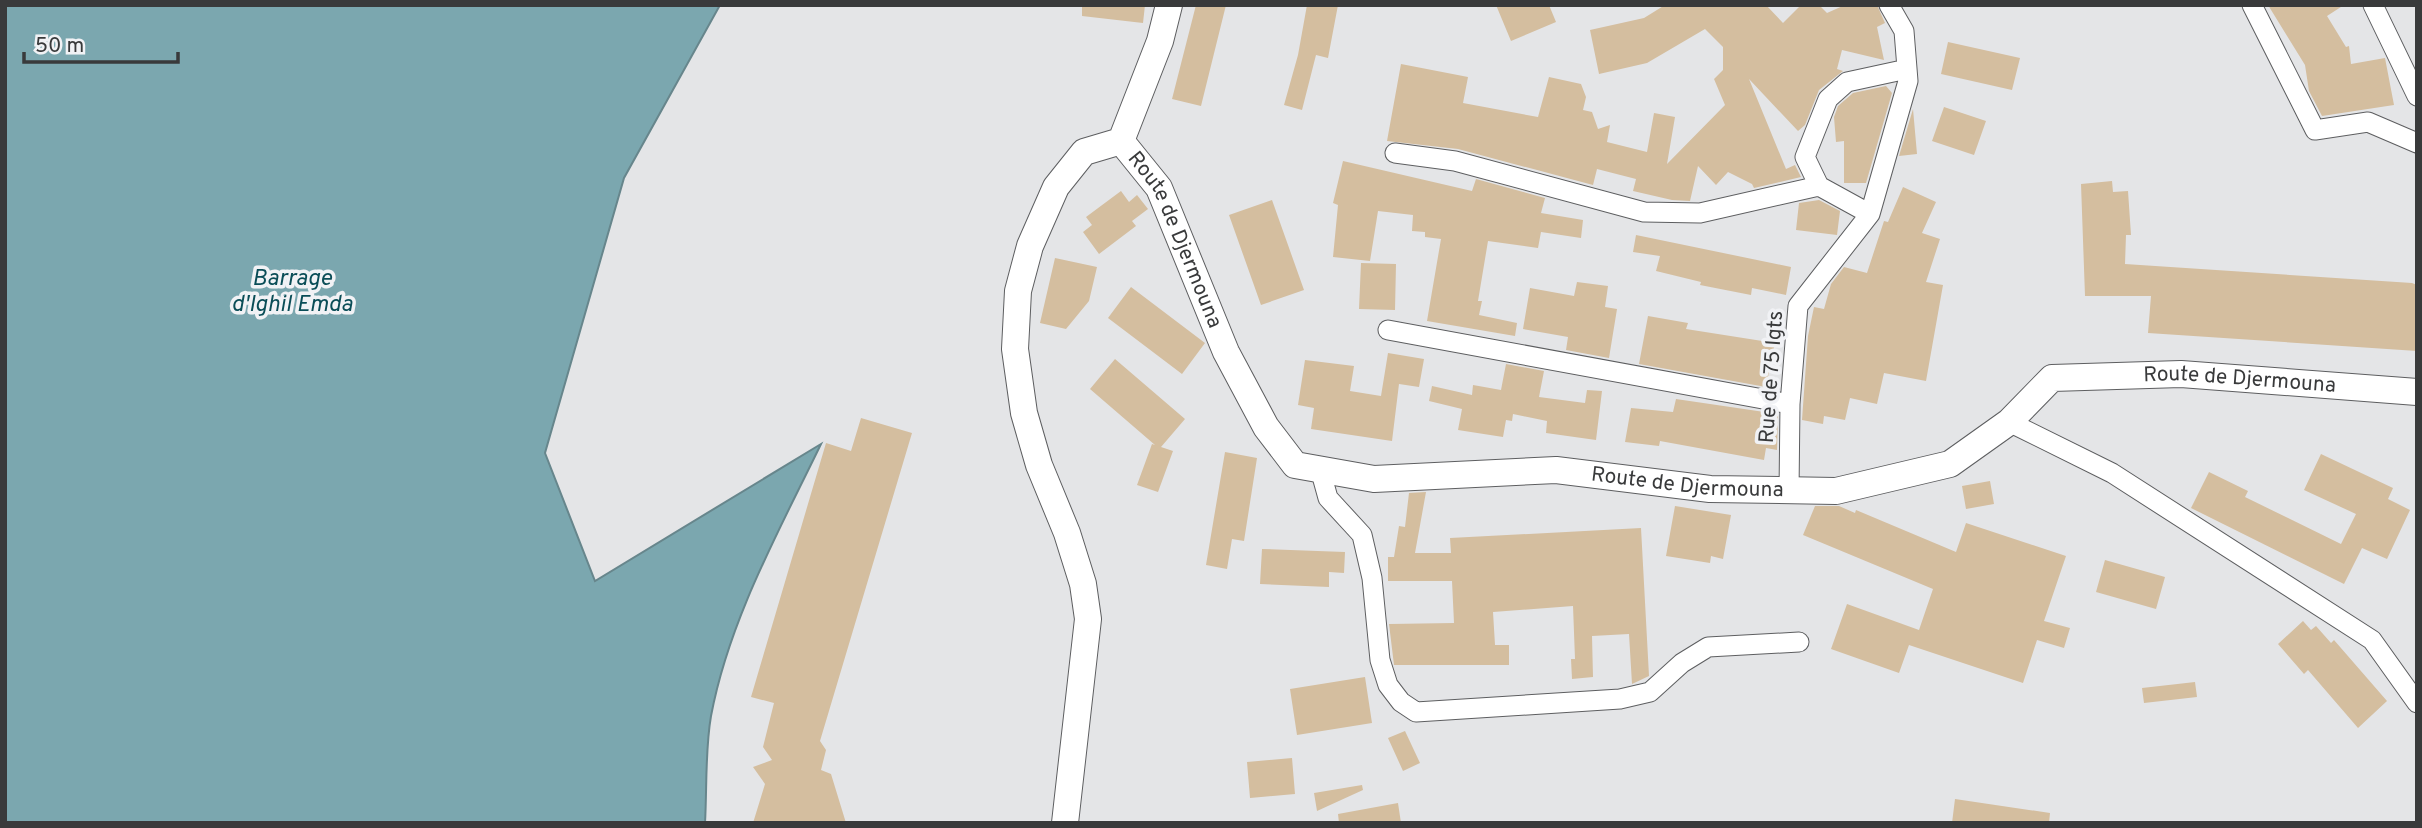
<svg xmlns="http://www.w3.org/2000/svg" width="2422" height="828" font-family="Overpass,sans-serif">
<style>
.water{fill:#7ba7af;stroke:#67868c;stroke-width:2}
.building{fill:#d4be9f}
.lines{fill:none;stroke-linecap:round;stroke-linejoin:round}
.street-casing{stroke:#5d5e60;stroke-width:21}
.secondary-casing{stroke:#5d5e60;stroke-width:28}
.street{stroke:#fff;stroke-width:19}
.secondary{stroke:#fff;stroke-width:26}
.labels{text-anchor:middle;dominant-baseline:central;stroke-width:7;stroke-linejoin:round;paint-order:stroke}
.street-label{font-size:21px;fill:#393a3b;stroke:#f1f2f5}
.water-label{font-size:23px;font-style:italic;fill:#0a4d57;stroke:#f1f2f5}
</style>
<rect width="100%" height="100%" fill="#e4e5e7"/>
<!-- water -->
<path class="water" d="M5,5H720L624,178L545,453L595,581L821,444C779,531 729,620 711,716C705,750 707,788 705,823H5Z"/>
<!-- building -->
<path class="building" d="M1082,5H1145L1143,23L1082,16Z
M1196,5H1226L1201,106L1172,99Z
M1307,5H1338L1328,58L1316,55L1302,110L1284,105L1298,55Z
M1496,5H1549L1556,22L1511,41Z
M1665,5H1766L1783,23L1801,5H1819L1827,13L1845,5H1877L1885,23L1877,27L1884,60L1842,50L1837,69L1843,71L1819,90L1805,125L1798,131L1749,79L1786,169L1795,165L1801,177L1754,188L1752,184L1728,172L1716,185L1698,166L1690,201L1672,200L1633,191L1636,179L1597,169L1593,185L1458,149L1387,141L1401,64L1468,77L1463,103L1538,117L1549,77L1581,84L1586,97L1583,110L1592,112L1598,129L1610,125L1607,142L1647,152L1654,113L1675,117L1667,164L1725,105L1714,79L1723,70V47L1705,29L1647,63L1599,74L1590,30L1644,18Z
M2268,5H2344L2327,16L2346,47L2349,46L2351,64L2385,58L2394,105L2322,116L2309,91L2305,65Z
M1948,42L2020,58L2012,90L1941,74Z
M1886,86L1892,93L1866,183H1844V141L1836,142L1834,117L1838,106L1853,93Z
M1944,107L1986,121L1974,155L1932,141Z
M1913,109L1917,154L1899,156Z
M1343,161L1472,191L1476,179L1545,198L1541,213L1583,220L1581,238L1541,232L1538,248L1488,241L1478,301H1482L1479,315L1517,323L1515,336L1427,321L1441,239L1425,237V232L1412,231L1413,215L1378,211L1370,261L1333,257L1338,205L1333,203Z
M2112,181L2113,192L2128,191L2131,235H2126L2125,264L2412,283L2417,285V351L2148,333L2151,296H2085L2081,184Z
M1903,187L1936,202L1922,233L1940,239L1926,282L1943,285L1926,381L1884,373L1877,404L1850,398L1845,420L1824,416L1823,424L1802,420L1808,336L1814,307L1824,309L1831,284L1844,267L1867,273L1884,221L1888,222Z
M1121,191L1129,202L1137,195L1148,209L1132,221L1136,226L1099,254L1083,232L1092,225L1086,217Z
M1272,200L1304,290L1261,305L1229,215Z
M1819,200L1840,211L1837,235L1796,230L1799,203Z
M1636,235L1791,267L1786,295L1752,288L1751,295L1700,285L1701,282L1656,271L1660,256L1633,252Z
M1055,258L1097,267L1089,301L1066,329L1040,323Z
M1361,263L1396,264L1395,310L1359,309Z
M1577,282L1608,286L1605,307L1617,309L1609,358L1566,350L1568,337L1523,329L1530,288L1574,296Z
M1131,287L1205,343L1182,374L1108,318Z
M1648,316L1688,323L1686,329L1775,343L1766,387L1639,364Z
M1388,353L1424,359L1419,387L1399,384L1392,441L1311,429L1314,408L1298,405L1305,360L1354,366L1350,391L1381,396Z
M1115,359L1185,419L1161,447L1173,451L1158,492L1137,485L1152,444L1155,445L1090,389Z
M1506,364L1544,371L1539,397L1585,403L1587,390L1602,391L1596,440L1546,433L1547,421L1513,414L1512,421L1506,420L1503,437L1458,430L1462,409L1429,401L1432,386L1472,395L1473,385L1501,390Z
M1676,399L1778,414L1777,450L1766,448L1764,460L1660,441L1659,446L1625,442L1631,408L1673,412Z
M861,418L912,433L820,741L826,750L821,770L831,774L846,823H753L765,784L753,767L772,760L763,747L774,703L751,697L826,443L851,451Z
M1225,452L1257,458L1244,541L1232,539L1227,569L1206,565Z
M2321,454L2393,488L2388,499L2410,510L2387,559L2362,548L2344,584L2191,508L2209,472L2248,491L2245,497L2341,544L2356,514L2304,490Z
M1990,481L1994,504L1966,509L1962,486Z
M1426,492L1415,553H1451L1450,538L1641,528L1649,676L1632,684L1629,634L1592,636L1593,677L1572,679L1571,659H1575L1573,606L1493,612L1495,645H1509V665H1394L1389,624L1454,623L1452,581H1388V557H1394L1399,526L1405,527L1409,493Z
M1675,506L1731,515L1723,559L1711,556L1710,563L1666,556Z
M1815,506H1839L1855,513L1856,510L1956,552L1966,523L2066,556L2044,621L2070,628L2064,648L2037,640L2023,683L1909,645L1899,673L1831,649L1847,604L1919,630L1933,589L1803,535Z
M1262,549L1345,552L1344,573L1329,572V587L1260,584Z
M2105,560L2165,577L2156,609L2096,592Z
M2303,621L2311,630L2316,626L2331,643L2334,640L2387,701L2358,728L2308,670L2304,674L2278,644Z
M1365,677L1372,723L1297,735L1290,689Z
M2195,682L2197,697L2144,703L2142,688Z
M1405,731L1420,763L1403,771L1388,738Z
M1292,758L1295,794L1250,798L1247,762Z
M1362,785L1363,790L1317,811L1314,793Z
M1955,799L2050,813L2049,823H1952Z
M1398,803L1401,823H1339L1338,814Z"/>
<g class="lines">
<defs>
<path id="street" d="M2252,5L2315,130L2368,122L2417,143
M2373,5L2417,96
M1395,153L1455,161L1644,212L1700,213L1819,186L1870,214
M1819,186L1805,157L1828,99L1847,82L1907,69
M1388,330L1790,404
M2009,422L2112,473L2372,640L2417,703
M1320,469L1328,498L1362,535L1372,578L1380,660L1388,685L1401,702L1416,712L1620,699L1650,692L1682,663L1708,647L1799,642
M1789,492L1790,404L1798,306L1870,214L1908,81L1904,31L1889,5"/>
<g id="secondary">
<path id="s1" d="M1121,141L1159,188L1226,352L1266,427L1295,465L1374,479L1556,470L1710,489L1836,491L1950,464L2009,422L2052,378L2181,374L2417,392"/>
<path d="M1065,823L1088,619L1083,584L1067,533L1039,465L1024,413L1015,349L1018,291L1030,246L1056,187L1084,152L1121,141L1160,41L1169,5"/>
</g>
</defs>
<!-- street casing -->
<use href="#street" class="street-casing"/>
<!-- secondary casing -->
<use href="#secondary" class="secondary-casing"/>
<!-- street -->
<use href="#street" class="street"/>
<!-- secondary -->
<use href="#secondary" class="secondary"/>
</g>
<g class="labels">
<!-- street labels -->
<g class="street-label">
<text stroke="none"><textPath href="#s1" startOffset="114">Route de Djermouna</textPath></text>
<text transform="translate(1772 377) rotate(-86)">Rue de 75 lgts</text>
<text stroke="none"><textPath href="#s1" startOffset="1353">Route de Djermouna</textPath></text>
<text stroke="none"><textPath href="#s1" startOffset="765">Route de Djermouna</textPath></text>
</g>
<!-- water labels -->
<g class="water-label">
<text x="292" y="279">Barrage<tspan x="292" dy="26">d'Ighil Emda</tspan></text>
</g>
</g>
<!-- border -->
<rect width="2422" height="828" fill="none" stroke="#393a3b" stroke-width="14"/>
<!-- scale -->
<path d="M24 52v10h154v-10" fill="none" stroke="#393a3b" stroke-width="3.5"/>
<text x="35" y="52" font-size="21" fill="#393a3b" stroke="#f1f2f5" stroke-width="5" paint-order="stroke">50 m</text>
</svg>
